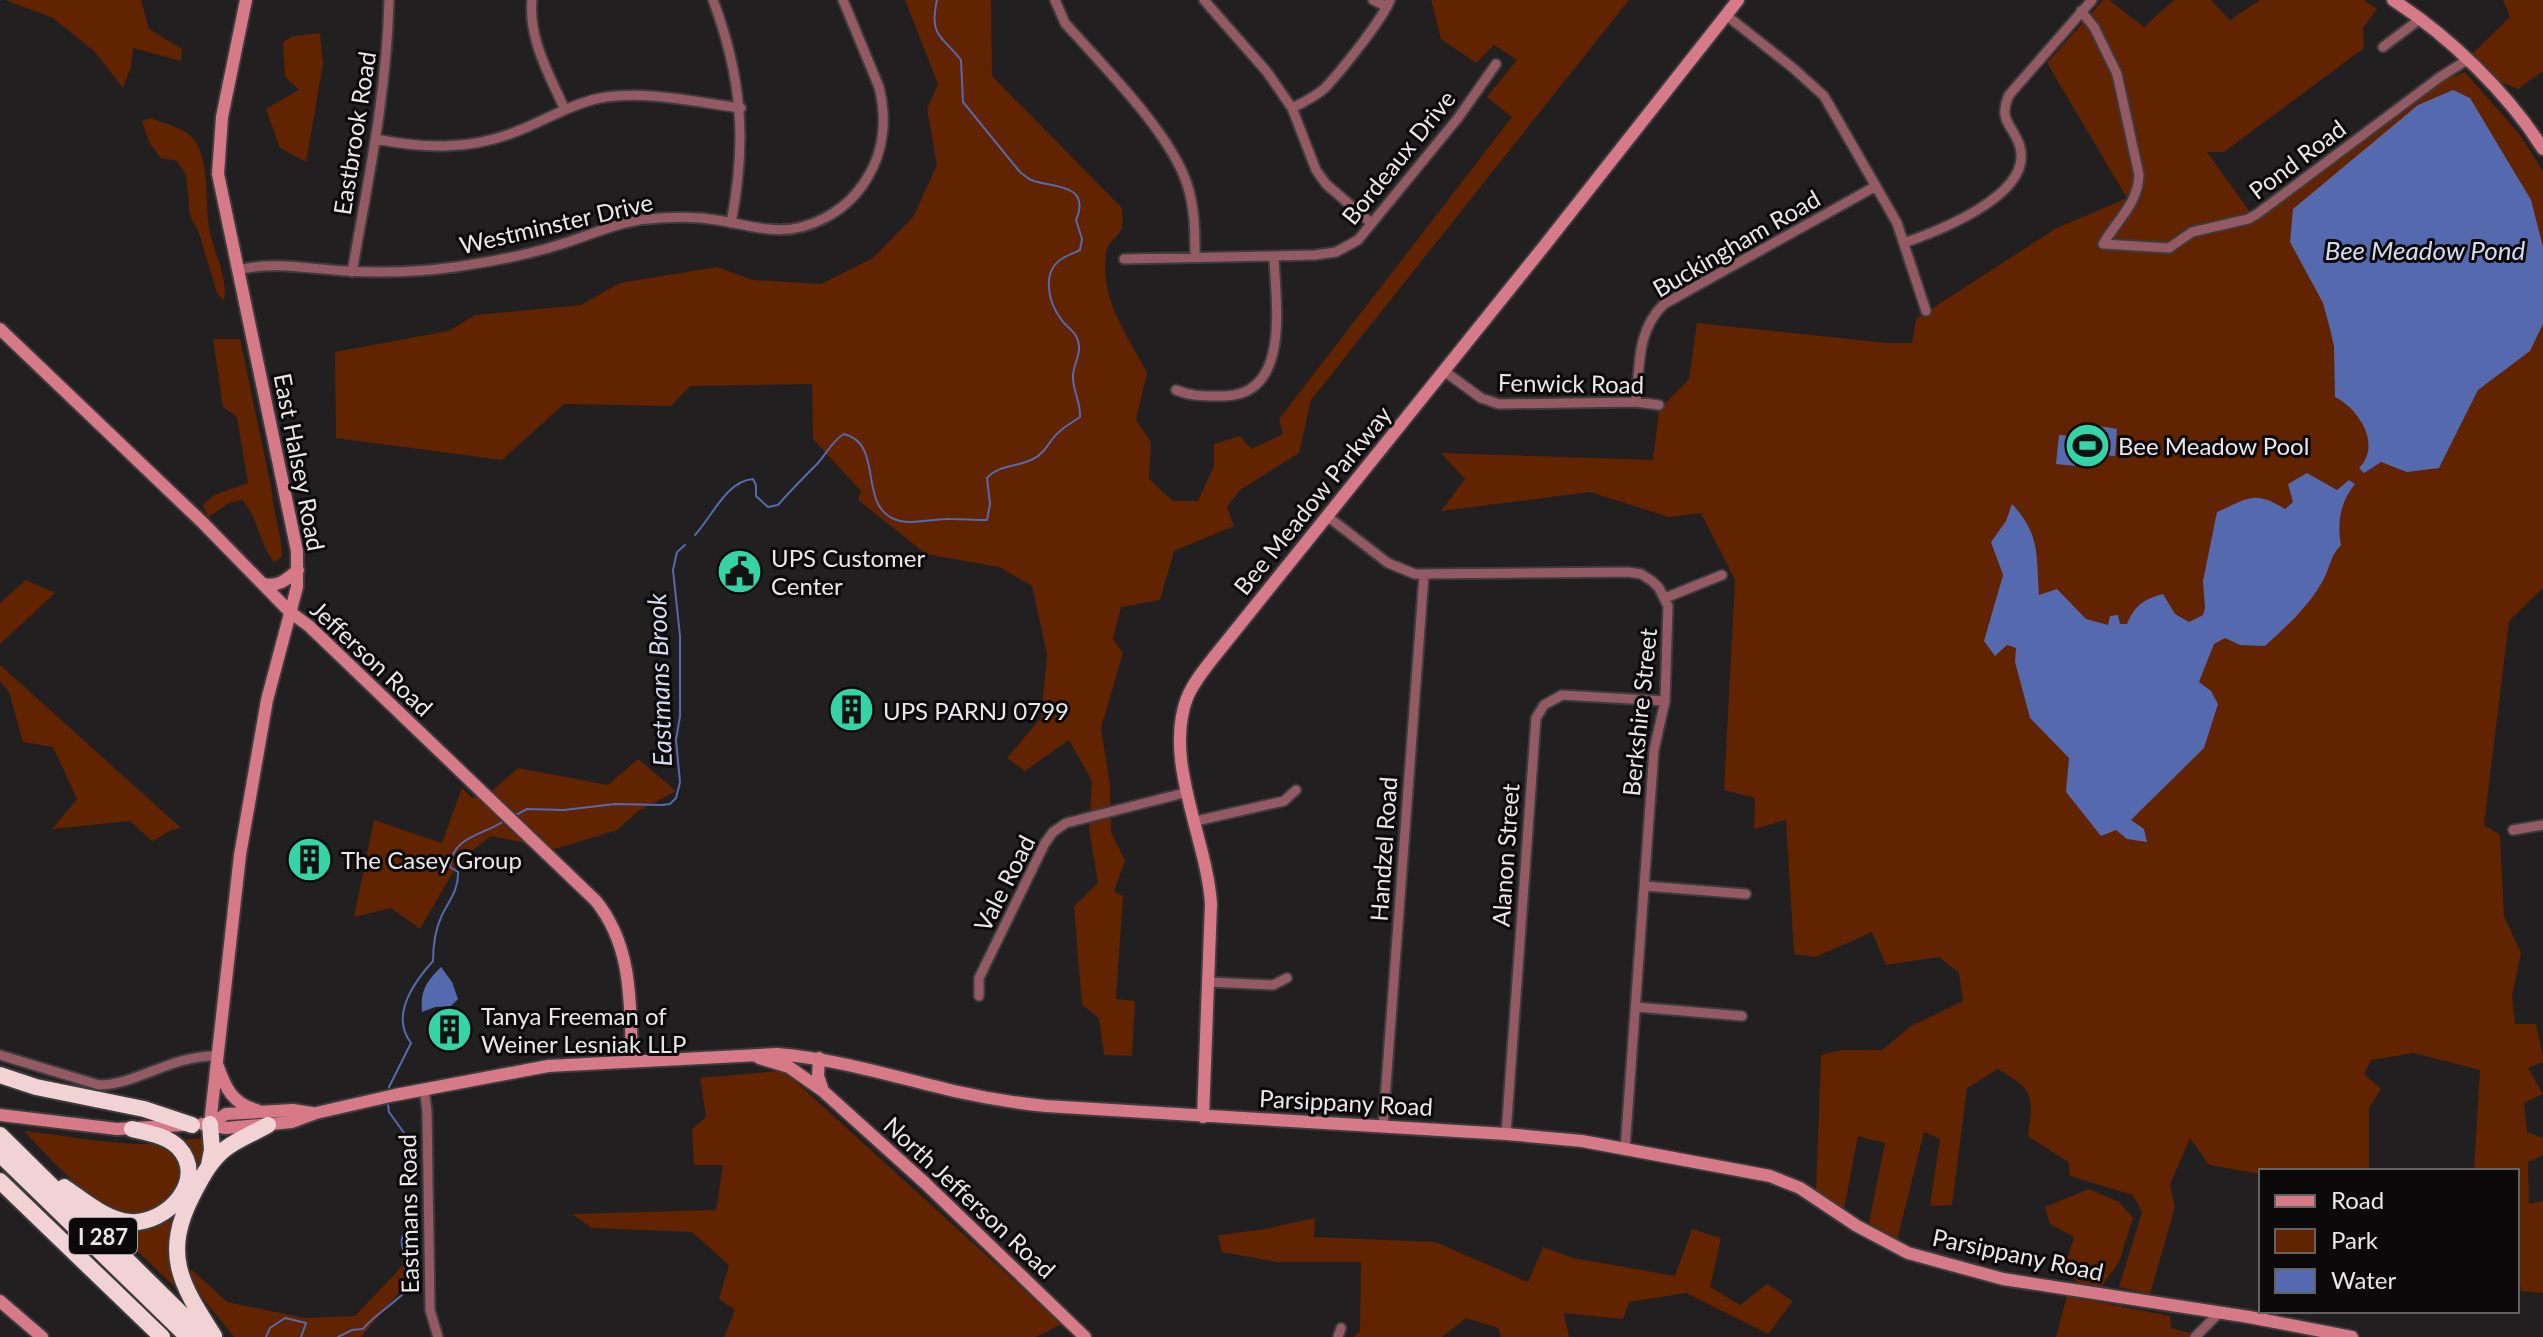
<svg xmlns="http://www.w3.org/2000/svg" width="2543" height="1337" font-family="Lato,sans-serif">
<style>
.green{fill:#612300}
.water{fill:#556aae}
.lines{fill:none;stroke-linecap:round;stroke-linejoin:round}
.stream{stroke:#556aae;stroke-width:2}
.street-casing{stroke:#3e3b3d;stroke-width:13}
.secondary-casing{stroke:#3e3b3d;stroke-width:16}
.highway-casing{stroke:#3e3b3d;stroke-width:20}
.street{stroke:#945a63;stroke-width:9}
.secondary{stroke:#d67a88;stroke-width:12}
.highway{stroke:#f1d3d6;stroke-width:16}
.labels{text-anchor:middle;dominant-baseline:central;stroke-width:6;stroke-linejoin:round;paint-order:stroke}
.shield{fill:#0b090a;stroke:#a6a4a6;stroke-width:2}
.shield-label{font-size:22px;font-weight:bold;fill:#e9e7e9}
.street-label{font-size:24px;fill:#e9e7e9;stroke:#0b090a}
.poi-label{font-size:24px;fill:#e9e7e9;stroke:#0b090a;text-anchor:start}
.water-label{font-size:26px;font-style:italic;fill:#d5dcf0;stroke:#0b090a}
</style>
<rect width="100%" height="100%" fill="#221f21"/>
<!-- green -->
<path class="green" d="M5,0H141L149,29L182,49L181,61L133,48L131,67L123,88L95,52L53,18Z
M905,0H991L992,76L1122,208C1122,214 1123,221 1122,227C1119,237 1108,241 1106,252C1100,301 1126,332 1147,373L1136,420L1151,442L1149,479L1173,501H1198L1214,466V444L1240,436L1251,449L1283,434L1279,419L1512,117L1487,97L1517,60L1494,45L1476,63L1441,39L1431,0H1629L1311,400L1299,453L1240,490L1227,507L1234,526L1174,551L1160,600L1121,607L1113,639L1123,653L1101,728L1110,786L1111,832L1125,861L1114,891L1123,896L1116,999L1135,1001L1132,1056L1104,1055L1099,1018L1082,1005L1074,906L1098,883L1089,830L1092,781L1069,740L1025,771L1007,758L1041,718L1047,654L1032,586L999,567L926,554L858,500L861,491L813,439L812,384L690,386L671,406L564,404L502,460L336,438L335,352L448,331L476,315L581,305L620,283L717,267L753,280L821,284L873,258L913,217L937,165L927,109L938,84Z
M2103,0H2109L2144,27L2174,0H2211L2230,20L2260,0H2364L2377,9L2363,28L2364,48L2224,152H2207L2255,219L2440,82L2465,72L2521,136L2543,172V588L2509,621L2484,825L2500,835L2504,916L2521,953L2512,996L2515,1024H2536L2543,1057V1062L2528,1068L2543,1094L2524,1103L2527,1132L2543,1138V1155L2528,1162L2529,1204L2543,1201V1293L2521,1291L2517,1269V1171H2474L2480,1070L2414,1053L2371,1060L2364,1074L2381,1089L2369,1108V1171H2261V1174L2209,1165L2190,1138L2170,1185L2175,1207L2150,1294L2119,1287L2142,1212L2133,1195L2070,1176L2068,1162L2028,1136C2034,1094 2034,1091 1998,1069L1967,1088L1952,1205L1930,1206L1940,1139L1924,1132L1897,1240L1869,1223L1885,1143L1858,1136L1844,1209L1816,1190L1821,1055L1842,1050H1882L1911,1026L1963,1001L1959,973L1939,957L1886,965L1872,932L1816,957L1794,954L1786,820L1754,829L1755,798L1724,790L1735,580L1701,513L1669,517L1590,492L1441,511L1465,479L1441,453L1653,460L1659,410L1689,379L1697,323L1887,343H1912L1916,319L2055,229L2127,198L2047,63Z
M2503,0H2543V71L2518,89L2498,81L2472,54L2510,17Z
M320,33L323,64L306,162L280,148L266,109L299,90L285,77L283,42L293,36Z
M151,118C164,124 187,128 195,141C211,166 204,205 210,233C215,256 228,277 224,301L217,293L199,233L190,216L186,175L177,161L161,158L150,144L142,121Z
M213,339H240L272,491C273,514 282,534 282,557L274,562C259,544 259,518 242,500L229,503L208,517L203,505L214,495L248,483L237,417L223,407Z
M26,580L55,593L0,644V603Z
M0,665L181,828L172,830L152,841L130,821L52,829L77,799L53,747L23,742L9,692L0,681Z
M638,759L676,791L637,812L617,830L555,849L491,836L460,860L420,929L391,908L354,917L374,820L442,843L462,788L472,798L491,792L518,768L608,785Z
M778,1071H784L1062,1324L1036,1337H724L735,1310L719,1299L729,1265L692,1232L592,1228L572,1214L716,1210L723,1165H694L692,1129L706,1117L700,1078Z
M24,1131C63,1135 100,1143 140,1144C150,1144 161,1143 169,1149C203,1174 157,1223 127,1215C91,1206 50,1158 24,1131Z
M205,1138V1158L176,1218L181,1289L178,1290L107,1222L127,1226L187,1191L177,1140Z
M2089,1189L2119,1202L2133,1218L2119,1262L2101,1287L2077,1282L2065,1267L2074,1237L2050,1224L2045,1207Z
M1315,1218L1314,1237L1435,1242L1528,1282L1543,1247L1573,1258L1675,1276L1692,1229L1721,1238L1710,1287L1740,1305L1767,1284L1793,1301L1768,1334L1686,1293L1629,1302L1623,1319L1564,1313L1569,1337H1501L1498,1328L1466,1318L1442,1337H1354L1360,1331L1361,1262H1277L1222,1252L1218,1235L1260,1230Z
M408,1260L409,1281L361,1337H234L191,1284V1269L227,1302L305,1318L355,1316Z
M2067,1296L2170,1316L2171,1328L2193,1334L2190,1337H2056Z"/>
<!-- water -->
<path class="water" d="M2453,90L2470,98L2531,200L2543,247V324L2530,351L2478,390L2439,468L2407,472L2381,462L2364,473L2359,468C2382,445 2359,409 2335,397L2334,346L2330,329L2323,303L2290,242L2293,209L2418,105Z
M2099,426L2117,429L2115,456L2076,453L2075,466L2056,464L2059,435L2098,437Z
M2307,473L2337,490L2349,480L2355,484C2340,502 2337,523 2341,545C2329,557 2330,570 2321,584C2307,608 2285,628 2265,646L2240,645L2225,638L2214,644L2199,682L2211,691L2218,704L2204,748L2131,820L2144,829L2147,842L2127,839L2116,830L2101,836L2066,792L2069,758L2030,718L2015,662L2016,648L2007,645L1995,656L1984,641L2003,575L1991,542L2006,521L2012,504C2041,535 2036,556 2039,595L2057,589L2086,619L2108,625L2110,616L2118,615L2120,624H2127C2135,605 2144,599 2163,594L2175,614L2189,622L2203,615L2205,608L2203,581L2217,512C2249,498 2254,490 2285,509L2293,502L2288,484Z
M441,967L452,982L458,999L451,1006L435,1007L422,1012C420,991 426,982 441,967Z"/>
<g class="lines">
<!-- stream -->
<path class="stream" d="M695,535C712,517 726,481 753,479L756,485V496L768,507L778,505C791,490 804,477 818,463C827,453 832,441 844,434C886,444 855,510 900,521C917,525 933,518 950,519C963,519 974,520 987,520L990,504L987,478C998,465 1018,467 1033,459C1047,452 1049,440 1059,432C1065,426 1073,422 1080,417C1081,402 1072,390 1073,375C1074,362 1083,352 1077,338C1074,330 1065,326 1061,319C1048,302 1041,271 1063,258C1068,255 1074,253 1080,250L1082,239L1076,220C1092,182 1050,188 1031,180C1027,178 1024,175 1020,172L963,102L961,60C941,35 929,36 937,0
M516,815L527,809L564,810L615,804L662,805L670,804L676,798L680,782L676,740L680,716V636L673,570L677,552L685,545
M389,1087L411,1043C390,1016 414,982 433,961C433,945 435,930 442,915C449,901 459,889 458,872L450,867C452,836 484,835 504,821
M388,1105L389,1112L407,1137L410,1170
M266,1337L270,1328L285,1318L306,1323L301,1337
M338,1337L352,1330L363,1329C374,1314 409,1295 413,1280C417,1266 404,1258 402,1245C400,1234 407,1231 409,1222C411,1214 410,1204 410,1196"/>
<defs>
<path id="street" d="M532,0C528,39 550,76 565,110
M713,0C742,77 747,142 731,223
M1055,0L1065,23C1103,66 1170,132 1187,184C1195,208 1195,233 1195,258
M1204,0L1267,72L1292,108L1316,170L1326,184L1371,223
M1373,0L1387,7
M2081,11L2094,27L2117,74L2139,175C2138,204 2117,220 2103,244L2169,248L2192,232L2248,219L2257,214L2440,77L2467,60
M1726,15L1793,68L1824,96L1897,223L1926,311
M2383,47L2420,19
M1292,108C1304,102 1315,97 1325,88C1341,71 1382,20 1390,0
M376,139C426,149 473,150 520,130C547,119 572,104 600,98C646,90 695,102 741,108
M1904,243C1938,231 2033,195 2020,147C2014,125 1997,122 2009,95L2092,0
M1124,259L1315,255L1336,252L1358,240L1458,118L1496,64
M238,270C272,261 310,269 346,271C382,273 419,272 455,267C489,262 523,256 555,246C586,237 616,222 648,219C668,217 689,216 709,219C729,221 748,227 768,229C807,234 846,212 866,180C884,152 887,119 879,87L843,0
M352,272C368,181 387,92 389,0
M1444,371L1481,398L1499,404L1636,402L1659,405
M1176,390C1193,397 1207,396 1225,396C1292,394 1275,300 1274,256
M1636,402C1640,366 1636,331 1664,304L1876,186
M1327,516L1388,563L1415,574L1628,572L1641,574L1652,581L1659,588L1668,606L1665,701L1654,750L1625,1149
M1665,598L1722,575
M1196,821L1284,801L1296,790
M2513,830L2543,825
M1645,886L1746,894
M1208,982L1273,985L1287,978
M979,996V978L1045,843L1053,832L1066,823L1188,792
M1636,1007L1742,1016
M0,1055L99,1085C139,1084 171,1055 217,1056
M424,1089L427,1111L430,1310L438,1337
M1383,1126L1424,575
M1506,1134L1536,718L1544,705L1562,695L1665,701
M1338,1337L1341,1328
M2195,1337L2219,1313"/>
<path id="secondary" d="M2393,0C2449,36 2508,93 2543,149
M0,329L203,523L290,612L309,626L596,901C633,947 630,1004 632,1060
M263,584C279,587 286,580 298,570
M759,1058L789,1067L823,1091L925,1183L1085,1337
M819,1058L818,1076L823,1091
M217,1064C225,1087 232,1104 257,1110
M0,1115L117,1129L184,1125
M1203,1117L1211,904C1207,839 1163,761 1187,698C1194,681 1207,666 1218,652L1545,245L1738,0
M202,1124L226,1128L292,1122L316,1113L395,1095L548,1066L777,1054C838,1059 895,1077 954,1091C985,1098 1015,1103 1046,1106L1506,1134L1582,1141L1770,1176L1800,1188L1857,1226L1908,1253L2003,1279L2249,1317L2352,1337
M210,1124L240,855L267,700L297,587V551L218,174L222,117L246,0
M210,1124L226,1114L293,1110L312,1113
M0,1301L42,1337"/>
<path id="highway" d="M0,1075L36,1087L144,1109L192,1125
M0,1135L205,1337
M0,1154L188,1337
M209,1165L212,1150L210,1124
M0,1181L162,1337
M64,1187C83,1200 106,1220 130,1222C166,1225 209,1180 178,1147C166,1135 147,1133 132,1129
M214,1336C180,1283 162,1254 193,1194C202,1177 210,1161 225,1149C238,1139 254,1133 268,1125"/>
</defs>
<!-- street casing -->
<use href="#street" class="street-casing"/>
<!-- secondary casing -->
<use href="#secondary" class="secondary-casing"/>
<!-- highway casing -->
<use href="#highway" class="highway-casing"/>
<!-- street -->
<use href="#street" class="street"/>
<!-- secondary -->
<use href="#secondary" class="secondary"/>
<!-- highway -->
<use href="#highway" class="highway"/>
</g>
<!-- icons -->
<defs>
<symbol id="stadium-disc" viewBox="-11 -11 22 22"><circle r="9.5" fill="#35d4a7" stroke="#0b090a"/><path d="M0-5a6.5 5 0 1 0 0 10a6.5 5 0 1 0 0-10ZM-3.5-1.8h7v3.6h-7Z" fill="#111"/></symbol>
<symbol id="civic-disc" viewBox="-11 -11 22 22"><circle r="9.5" fill="#35d4a7" stroke="#0b090a"/><path d="M-.6-6.5H3V-4.5H.6V-3L4-1V1h2V6H-6V1h2V-1L-.6-3ZM-1.2 2.5V6h2.4V2.5Z" fill="#111"/></symbol>
<symbol id="building-disc" viewBox="-11 -11 22 22"><circle r="9.5" fill="#35d4a7" stroke="#0b090a"/><path d="M-4-6H4V6H1V3H-1V6H-4ZM-2.5-4.3h1.7v1.8h-1.7ZM.8-4.3h1.7v1.8H.8ZM-2.5-1h1.7V.8h-1.7ZM.8-1h1.7V.8H.8Z" fill="#111"/></symbol>
</defs>
<g fill-rule="evenodd">
<use href="#stadium-disc" x="2062" y="420" width="51" height="51"/>
<use href="#civic-disc" x="714" y="546" width="51" height="51"/>
<use href="#building-disc" x="826" y="684" width="51" height="51"/>
<use href="#building-disc" x="284" y="834" width="51" height="51"/>
<use href="#building-disc" x="424" y="1004" width="51" height="51"/>
</g>
<g class="labels">
<!-- shield labels -->
<rect class="shield" x="69" y="1218" width="68" height="36" rx="6"/>
<g class="shield-label">
<text x="103" y="1236">I 287</text>
</g>
<!-- street labels -->
<g class="street-label">
<text transform="translate(354 133) rotate(-81)">Eastbrook Road</text>
<text transform="translate(1398 157) rotate(-51)">Bordeaux Drive</text>
<text transform="translate(2297 159) rotate(-37)">Pond Road</text>
<text transform="translate(556 223) rotate(-13)">Westminster Drive</text>
<text transform="translate(1736 243) rotate(-30)">Buckingham Road</text>
<text transform="translate(1571 383) rotate(1)">Fenwick Road</text>
<text transform="translate(300 462) rotate(79)">East Halsey Road</text>
<text transform="translate(1312 500) rotate(-51)">Bee Meadow Parkway</text>
<text transform="translate(372 658) rotate(43)">Jefferson Road</text>
<text transform="translate(1639 712) rotate(-84)">Berkshire Street</text>
<text transform="translate(1383 849) rotate(-86)">Handzel Road</text>
<text transform="translate(1505 855) rotate(-86)">Alanon Street</text>
<text transform="translate(1004 883) rotate(-63)">Vale Road</text>
<text transform="translate(1346 1102) rotate(3)">Parsippany Road</text>
<text transform="translate(970 1197) rotate(43)">North Jefferson Road</text>
<text transform="translate(408 1214) rotate(-91)">Eastmans Road</text>
<text transform="translate(2018 1254) rotate(12)">Parsippany Road</text>
</g>
<!-- poi labels -->
<g class="poi-label">
<text x="2118" y="445">Bee Meadow Pool</text>
<text x="771" y="557">UPS Customer<tspan x="771" dy="28">Center</tspan></text>
<text x="883" y="710">UPS PARNJ 0799</text>
<text x="341" y="859">The Casey Group</text>
<text x="481" y="1015">Tanya Freeman of<tspan x="481" dy="28">Weiner Lesniak LLP</tspan></text>
</g>
<!-- water labels -->
<g class="water-label">
<text x="2425" y="250">Bee Meadow Pond</text>
<text transform="translate(659 680) rotate(-92)">Eastmans Brook</text>
</g>
</g>
<!-- legend -->
<rect x="2259" y="1169" width="260" height="144" fill="#0b090a" stroke="#646263" stroke-width="2"/>
<rect x="2275" y="1195" width="40" height="12" fill="#d67a88" stroke="#646263" stroke-width="2"/>
<text x="2331" y="1209" font-size="24" fill="#e9e7e9">Road</text>
<rect x="2275" y="1229" width="40" height="24" fill="#612300" stroke="#646263" stroke-width="2"/>
<text x="2331" y="1249" font-size="24" fill="#e9e7e9">Park</text>
<rect x="2275" y="1269" width="40" height="24" fill="#556aae" stroke="#646263" stroke-width="2"/>
<text x="2331" y="1289" font-size="24" fill="#e9e7e9">Water</text>
</svg>
